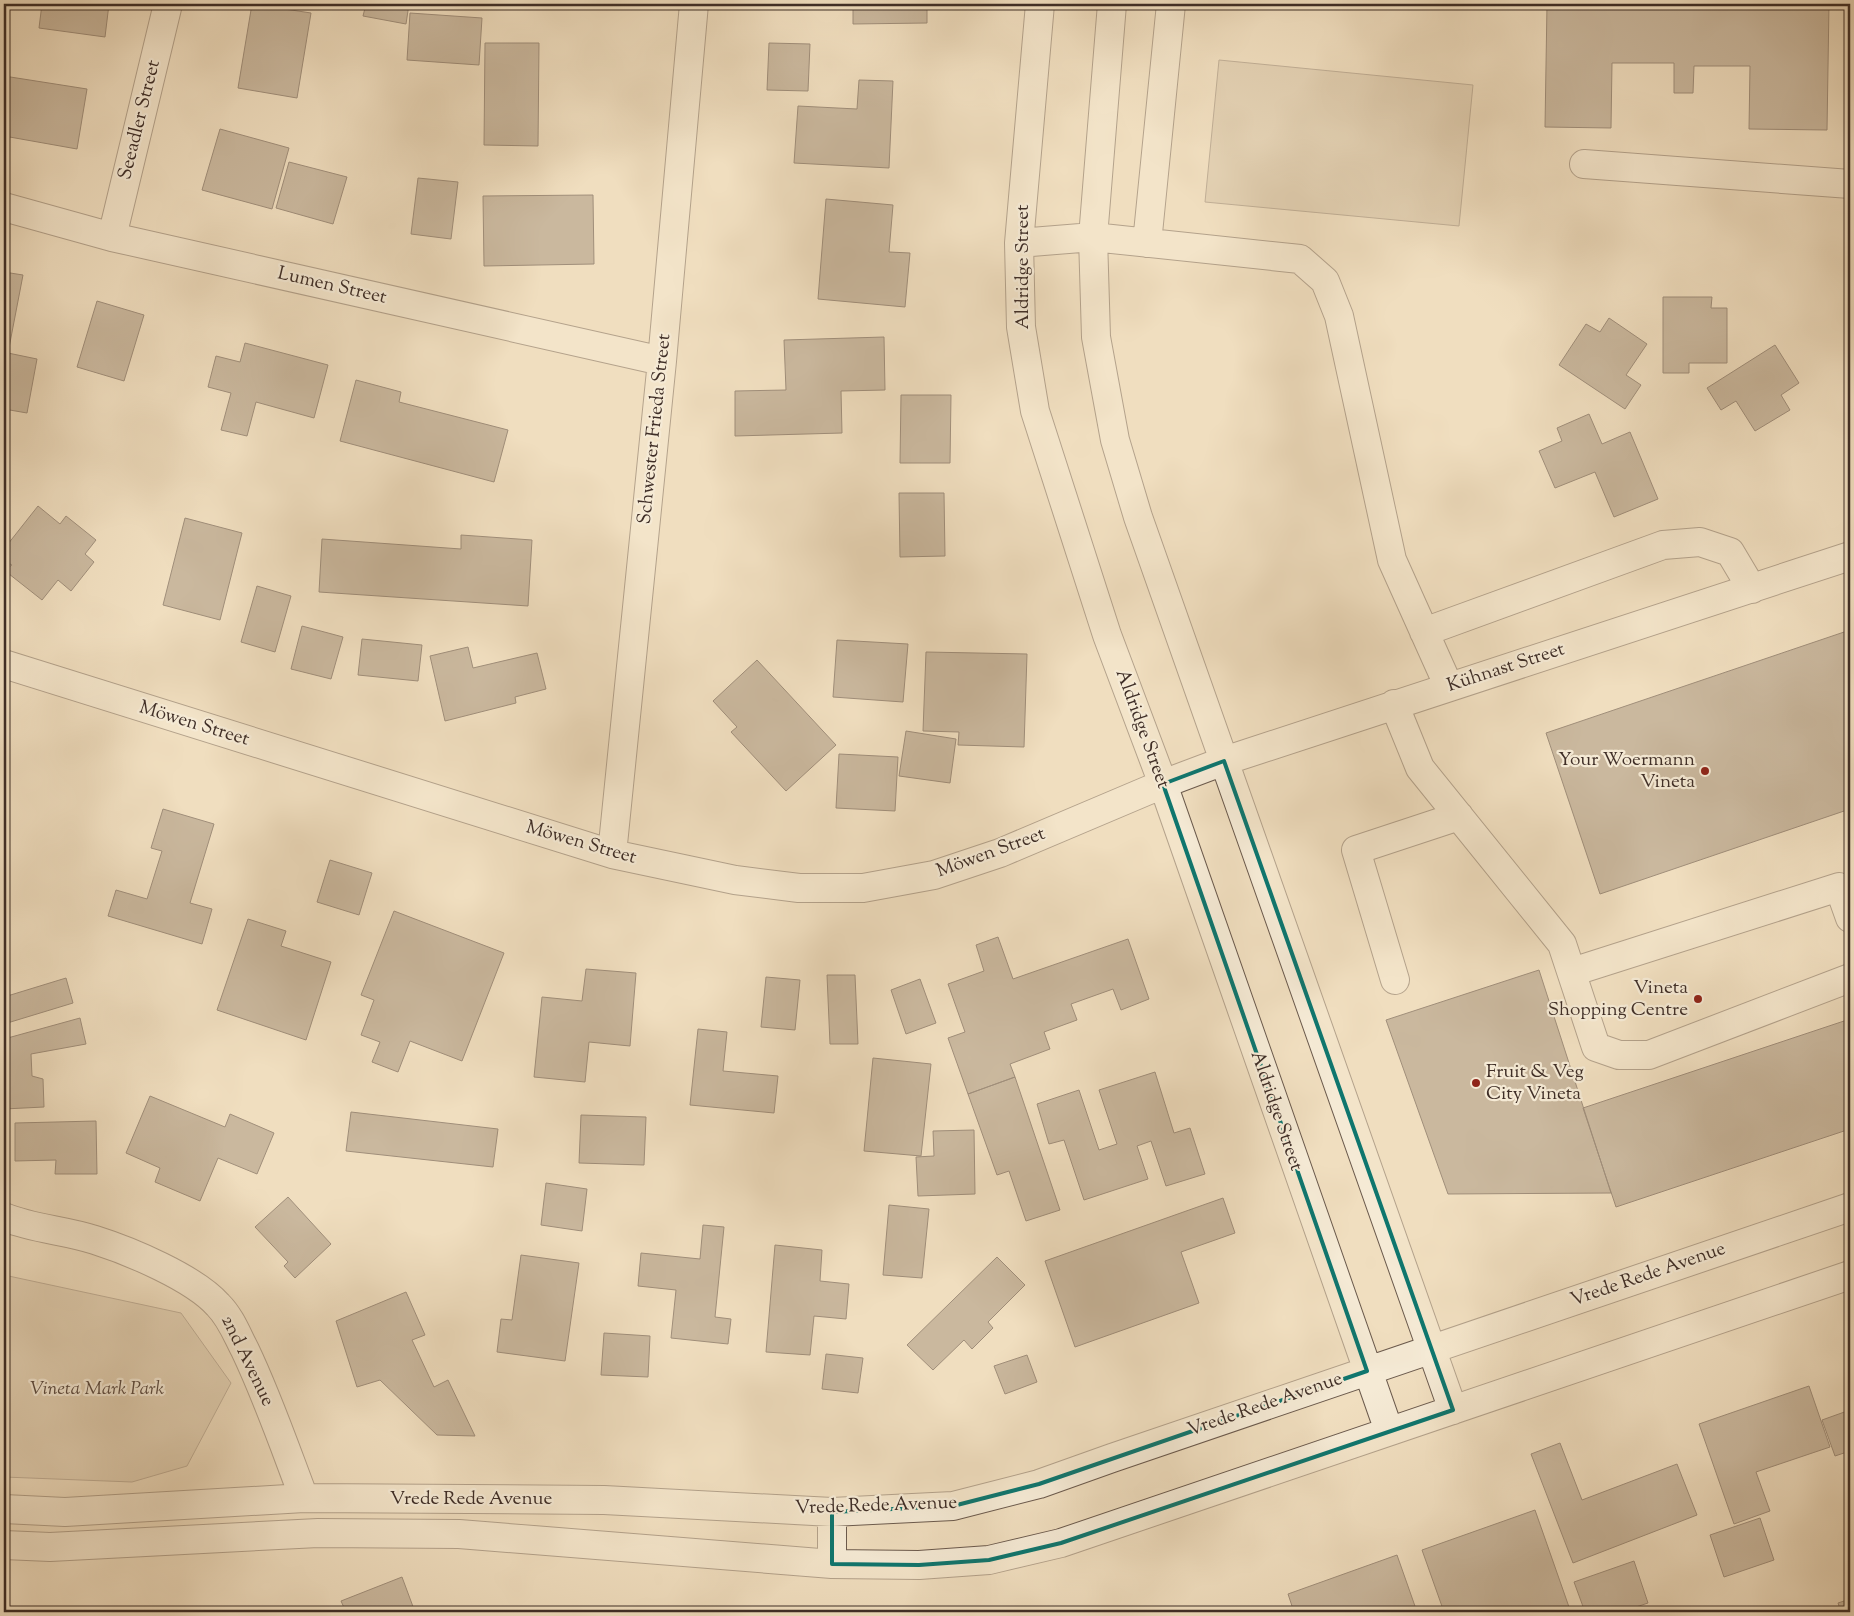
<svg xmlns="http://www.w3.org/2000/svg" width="1854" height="1616" font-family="'Sorts Mill Goudy',serif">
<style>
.green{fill:#d2c0a5;stroke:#876}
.building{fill:#9b8a76;stroke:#3f2e27}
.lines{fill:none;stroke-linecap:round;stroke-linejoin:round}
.minor-casing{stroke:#6b5a4d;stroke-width:30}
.minor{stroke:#f5ead5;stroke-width:28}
.marked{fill:none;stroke:#0f766e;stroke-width:4;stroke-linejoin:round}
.poi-dot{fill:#8f2418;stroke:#f5ead5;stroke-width:2}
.labels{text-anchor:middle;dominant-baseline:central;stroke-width:4.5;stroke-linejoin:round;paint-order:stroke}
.street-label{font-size:19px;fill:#3f2e27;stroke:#f5ead5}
.poi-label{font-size:19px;fill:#3f2e27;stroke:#f5ead5;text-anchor:end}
.park-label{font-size:19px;font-style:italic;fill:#5c4b40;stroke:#f5ead5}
</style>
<rect width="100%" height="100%" fill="#f0debf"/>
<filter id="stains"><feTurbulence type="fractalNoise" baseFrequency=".004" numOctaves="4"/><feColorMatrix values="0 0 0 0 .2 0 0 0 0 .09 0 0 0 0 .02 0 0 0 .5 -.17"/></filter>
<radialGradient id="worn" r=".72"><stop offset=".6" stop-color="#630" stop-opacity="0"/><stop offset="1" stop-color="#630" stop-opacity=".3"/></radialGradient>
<!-- green -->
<path class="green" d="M1219,60L1473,85L1459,226L1205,202Z
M4,1275L181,1313L231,1383L187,1466L132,1482L4,1477Z"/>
<!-- building -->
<path class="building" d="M42,4H109L105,37L39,28Z
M252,4L311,13L297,98L238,88Z
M366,4H409L406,24L363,16Z
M517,4H611V7L517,9Z
M853,4H927V23L853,24Z
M1547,4H1829L1827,130L1749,129L1750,66H1694L1693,93H1674V63H1612L1611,128L1545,127Z
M410,13L482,18L479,65L407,60Z
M485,43H539L538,146L484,145Z
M769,43L810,44L808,91L767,90Z
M4,76L87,89L77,149L4,136Z
M859,80L893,81L889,168L794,163L798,106L857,109Z
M220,129L289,148L272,209L202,190Z
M289,162L347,177L333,224L276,208Z
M418,178L458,182L451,239L411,234Z
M593,195L594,264L484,266L483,196Z
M826,199L893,205L889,252L910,253L905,307L818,299Z
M4,272L23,275L8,353L37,359L27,413L4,409Z
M1663,297H1712L1711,308H1727V363H1689V373H1663Z
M97,301L144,315L124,381L77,367Z
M1609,318L1647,344L1626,375L1641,385L1625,409L1559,365L1586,324L1600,332Z
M884,337L885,390L841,391L842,433L735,436V391L786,390L784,340Z
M245,343L328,365L314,418L256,402L247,436L221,430L231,393L208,387L216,356L240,362Z
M1775,345L1799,383L1781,395L1790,410L1755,431L1736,401L1721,410L1707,388Z
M356,380L401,392L399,402L508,430L494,482L340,441Z
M901,395H951L950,463H900Z
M1589,414L1602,444L1630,432L1658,499L1614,517L1595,472L1555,488L1539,451L1562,441L1557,428Z
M899,493H944L945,556L900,557Z
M38,506L60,524L66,516L96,540L85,554L94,562L71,591L58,580L42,600L4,570L12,565L4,561V549Z
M185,518L242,533L220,620L163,605Z
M461,535L532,540L528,606L319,592L322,539L461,549Z
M257,586L291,596L275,652L241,642Z
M302,626L343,637L331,679L291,669Z
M1850,630V809L1600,894L1546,733Z
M362,639L422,645L418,681L358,675Z
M837,640L908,644L903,702L833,697Z
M468,647L473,668L537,653L546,689L515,697L516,703L445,721L430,656Z
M926,652L1027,654L1024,747L958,745L959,732L923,731Z
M757,660L836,745L786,791L731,732L737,727L713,701Z
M906,731L956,739L950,783L899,776Z
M839,754L898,757L895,811L836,808Z
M163,809L214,824L190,903L212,909L202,944L108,916L116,890L147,899L162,851L151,848Z
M330,860L372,873L359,915L317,902Z
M394,911L504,953L462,1061L410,1041L398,1072L372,1062L380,1042L361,1035L374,1000L361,995Z
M248,919L286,931L281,946L331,962L306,1040L217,1010Z
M998,937L1013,979L1128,939L1149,999L1121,1010L1113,989L1071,1004L1077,1020L1044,1032L1050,1049L1010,1064L1015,1077L968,1094L948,1038L965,1032L948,984L984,971L976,945Z
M586,969L636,973L630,1046L589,1042L585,1082L534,1077L542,997L582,1001Z
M1539,970L1611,1193L1448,1194L1386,1020Z
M827,975H855L858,1044H830Z
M766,977L800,980L795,1030L761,1027Z
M66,978L73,1003L4,1024V997Z
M920,979L936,1023L906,1034L891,990Z
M80,1018L86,1044L31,1054L32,1076L43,1079L44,1107L4,1109V1039Z
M1850,1019V1129L1616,1207L1583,1108Z
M698,1029L727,1032L723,1071L778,1076L774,1113L690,1105Z
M873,1058L931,1064L921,1156L864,1151Z
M1155,1072L1174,1133L1190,1128L1205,1174L1166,1186L1151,1141L1137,1146L1148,1179L1084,1200L1064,1140L1049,1144L1037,1104L1079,1090L1099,1150L1117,1144L1099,1090Z
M1015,1077L1060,1210L1026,1221L1009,1171L997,1175L968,1094Z
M150,1096L225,1127L230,1114L274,1133L257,1174L218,1158L200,1201L155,1182L160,1168L126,1153Z
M351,1112L498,1129L493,1167L346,1151Z
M581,1115L646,1117L644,1165L579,1163Z
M96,1121L97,1174H55L56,1160L15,1161V1123Z
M974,1130L975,1194L918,1196L916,1157L934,1156L933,1131Z
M546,1183L587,1189L582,1231L541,1225Z
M288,1197L331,1244L295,1278L284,1266L288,1262L255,1227Z
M1223,1198L1235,1233L1181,1252L1199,1303L1075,1347L1045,1261Z
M889,1205L929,1209L922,1278L883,1275Z
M703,1225L724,1227L715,1317L731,1319L728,1344L671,1338L676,1290L638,1286L641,1253L700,1259Z
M775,1245L822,1250L820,1281L849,1284L846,1319L814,1316L810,1355L766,1352Z
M521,1255L579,1263L565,1361L497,1352L501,1319L512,1320Z
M997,1257L1025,1285L988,1322L993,1328L972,1349L964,1340L933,1370L907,1345Z
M406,1292L425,1335L412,1340L434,1387L448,1380L475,1436L437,1435L380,1380L357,1387L336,1321Z
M604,1333L650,1336L648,1377L601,1375Z
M826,1354L863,1358L858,1393L822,1389Z
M1027,1355L1037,1382L1005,1394L994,1366Z
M1809,1386L1830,1447L1756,1472L1770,1511L1734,1524L1699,1424Z
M1850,1410V1451L1835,1456L1822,1420Z
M1560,1443L1582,1500L1677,1464L1697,1515L1573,1563L1531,1454Z
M1535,1510L1569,1607L1554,1612H1444L1422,1550Z
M1760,1518L1774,1560L1724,1577L1710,1535Z
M1397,1555L1416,1609L1407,1612H1294L1288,1594Z
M1634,1561L1648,1603L1621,1612H1585L1574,1582Z
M402,1577L415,1612H346L341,1601Z
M1850,1599V1612H1841L1838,1603Z"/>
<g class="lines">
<defs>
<path id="minor" d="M1040,4L1019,243L1021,327L1035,411L1107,635L1163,784L1389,1431
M1112,4L1093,237L1096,337L1115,440L1138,517L1453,1410
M1584,164L1850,184
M4,207L112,237L662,361
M112,237L168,4
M1019,243L1093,237L1300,259L1325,281L1339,316L1392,560L1449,687
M1147,243L1171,4
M1424,632L1663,545L1700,542L1730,552L1752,589
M4,664L612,854L735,880L799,888H863L934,875L1000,853L1163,784L1224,761L1850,556
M1394,704L1420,768L1562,944L1596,1047L1619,1055H1649L1850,978
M612,854L662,361L694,4
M1572,972L1839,887L1850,918
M1395,980L1356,850L1459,816
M4,1217C33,1229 65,1230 95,1240C130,1251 194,1278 218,1305C231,1318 237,1335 245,1350C268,1398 285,1448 304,1498
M4,1509L65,1512L304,1498L604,1500L832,1512L953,1506L1039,1484L1112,1458L1850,1207
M4,1545L50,1547L318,1533L459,1534L832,1564L919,1565L989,1560L1061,1543L1850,1275
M832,1564V1512"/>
</defs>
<!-- minor casing -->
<use href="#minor" class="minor-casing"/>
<!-- minor -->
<use href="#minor" class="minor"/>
</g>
<!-- marked area -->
<path d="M0 0H1854V1616H0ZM1224,761L1453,1410L1061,1543L989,1560L919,1565L832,1564V1512L953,1506L1039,1484L1367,1371L1163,784Z" fill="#f0debf" fill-opacity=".55" fill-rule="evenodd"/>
<path class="marked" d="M1224,761L1453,1410L1061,1543L989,1560L919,1565L832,1564V1512L953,1506L1039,1484L1367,1371L1163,784Z"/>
<!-- markers -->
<g class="poi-dot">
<circle cx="1705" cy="771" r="5"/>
<circle cx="1698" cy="999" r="5"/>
<circle cx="1476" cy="1083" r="5"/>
</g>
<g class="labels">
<!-- street labels -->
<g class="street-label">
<text transform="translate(140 120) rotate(-76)">Seeadler Street</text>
<text transform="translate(1023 267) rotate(-90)">Aldridge Street</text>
<text transform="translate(332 286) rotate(13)">Lumen Street</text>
<text transform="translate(655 429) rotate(-84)">Schwester Frieda Street</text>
<text transform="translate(1506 668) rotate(-18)">Kühnast Street</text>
<text transform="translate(194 724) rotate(17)">Möwen Street</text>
<text transform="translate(1142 729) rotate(70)">Aldridge Street</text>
<text transform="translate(581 843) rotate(16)">Möwen Street</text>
<text transform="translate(991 853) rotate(-20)">Möwen Street</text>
<text transform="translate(1276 1111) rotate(71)">Aldridge Street</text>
<text transform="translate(1648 1275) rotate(-19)">Vrede Rede Avenue</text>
<text transform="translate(247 1361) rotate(64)">2nd Avenue</text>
<text transform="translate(1265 1405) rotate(-19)">Vrede Rede Avenue</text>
<text x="471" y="1499">Vrede Rede Avenue</text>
<text transform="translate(876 1506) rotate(-2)">Vrede Rede Avenue</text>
</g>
<!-- poi labels -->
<g class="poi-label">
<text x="1695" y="760">Your Woermann<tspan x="1695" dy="22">Vineta</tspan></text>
<text x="1688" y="988">Vineta<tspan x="1688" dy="22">Shopping Centre</tspan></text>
<text x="1486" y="1072" text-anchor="start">Fruit &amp; Veg<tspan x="1486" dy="22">City Vineta</tspan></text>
</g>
<!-- park labels -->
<g class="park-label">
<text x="97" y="1389">Vineta Mark Park</text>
</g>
</g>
<!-- margin -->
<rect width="1854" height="1616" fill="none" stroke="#f0debf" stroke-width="20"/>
<rect x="5" y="5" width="1844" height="1606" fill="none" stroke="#3f2e27" stroke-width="2.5"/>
<rect x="10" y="10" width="1834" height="1596" fill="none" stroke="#3f2e27"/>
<rect width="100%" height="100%" filter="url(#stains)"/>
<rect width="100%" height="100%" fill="url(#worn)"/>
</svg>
